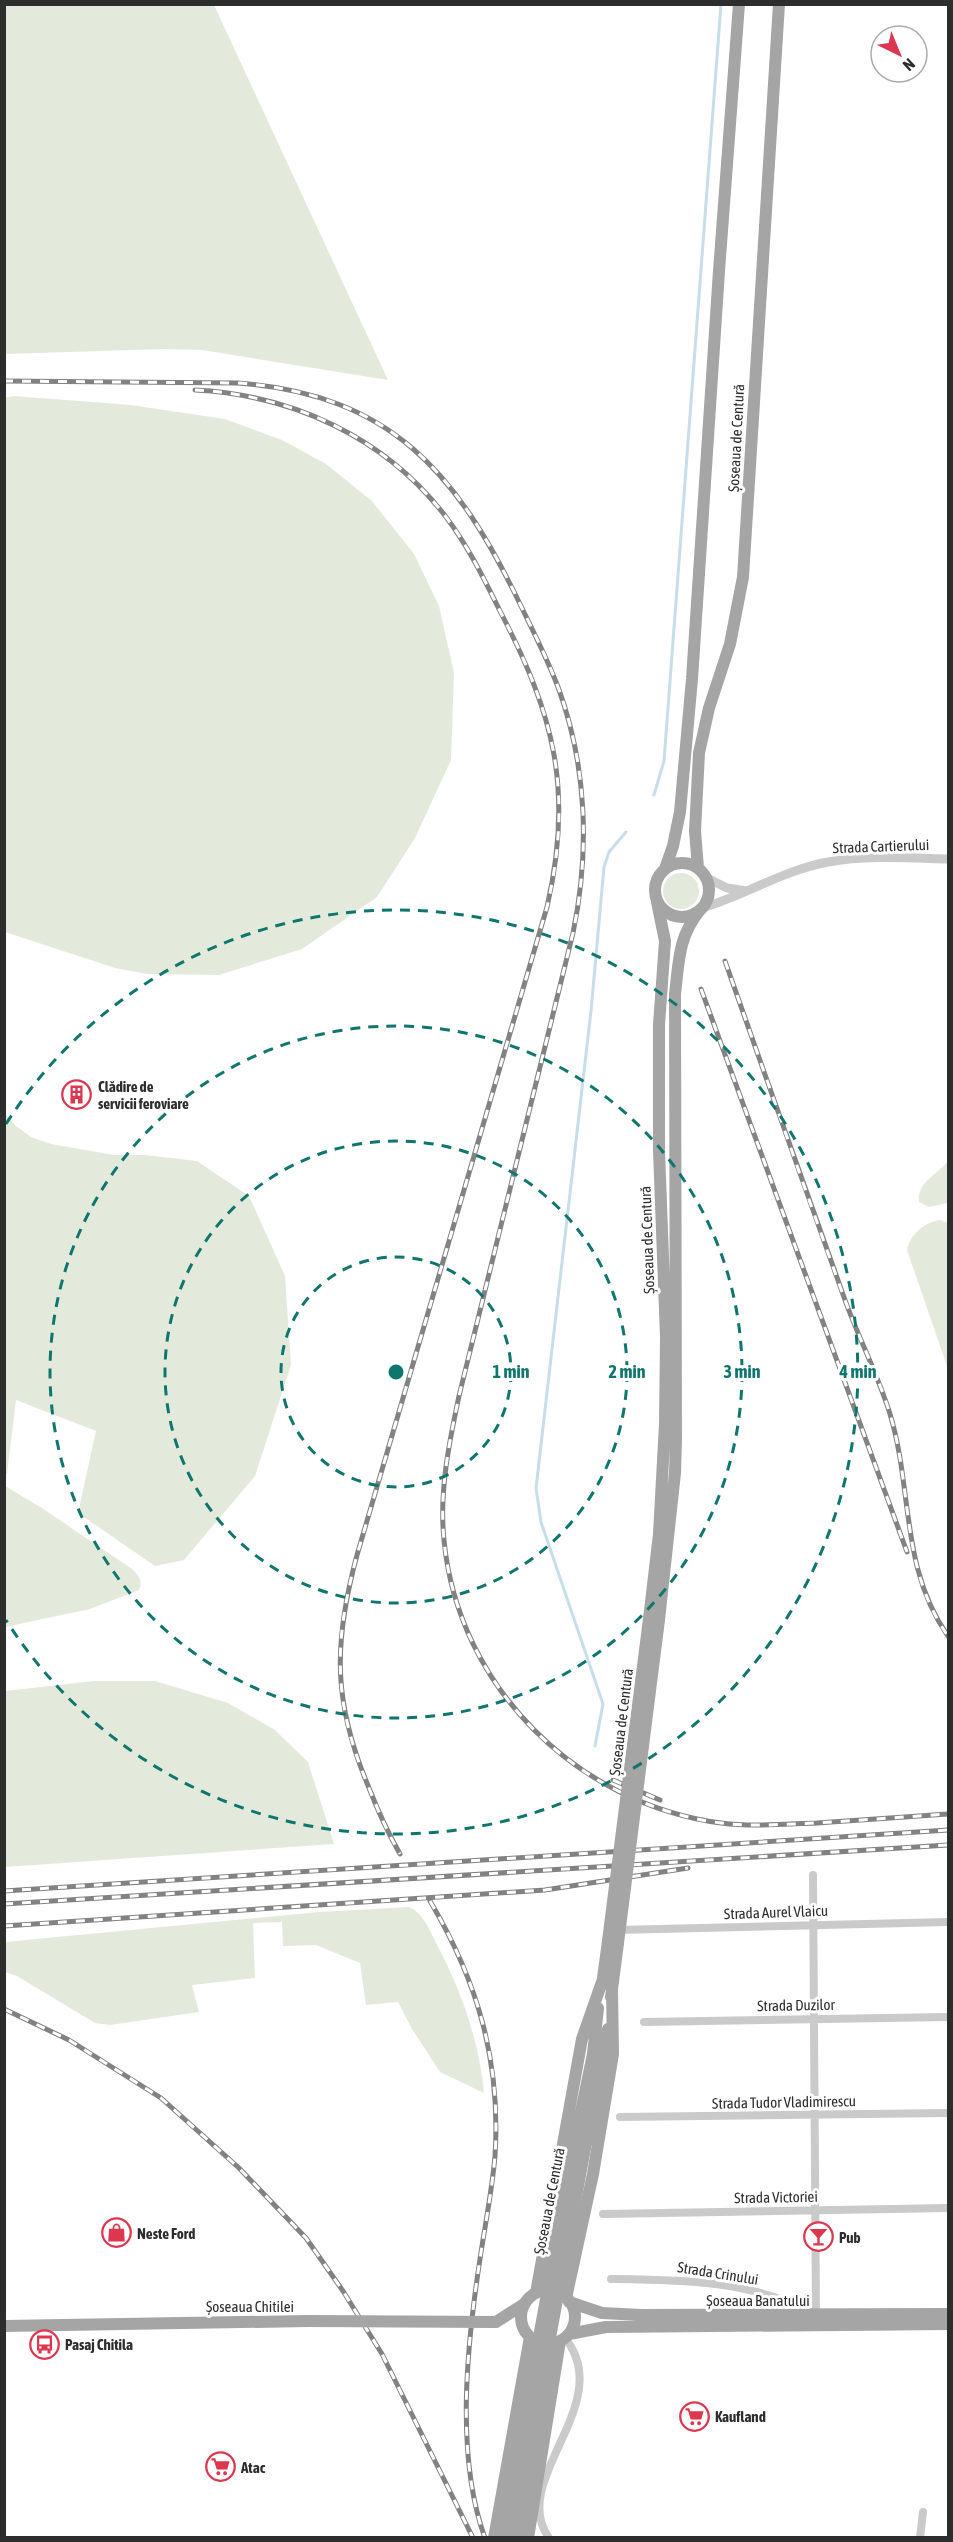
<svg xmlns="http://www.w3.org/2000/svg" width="953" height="2542" font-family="'Asap Condensed',sans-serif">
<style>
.green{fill:#e4eadb}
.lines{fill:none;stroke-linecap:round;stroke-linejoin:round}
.stream{stroke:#c7dee9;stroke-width:3}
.minor{stroke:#cacaca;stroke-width:8}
.tertiary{stroke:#cacaca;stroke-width:9}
.primary{stroke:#a5a5a5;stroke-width:12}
.rail-casing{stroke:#828282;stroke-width:5}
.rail{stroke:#fff;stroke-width:3;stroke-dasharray:9;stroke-linecap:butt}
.primary-bridge{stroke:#a5a5a5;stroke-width:12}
.ring{fill:none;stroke:#0f766e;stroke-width:3;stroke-dasharray:10 8}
.labels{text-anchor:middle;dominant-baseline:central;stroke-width:6;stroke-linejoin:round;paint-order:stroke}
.street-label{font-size:15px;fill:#2d2d2d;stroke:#fff}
.poi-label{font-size:15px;font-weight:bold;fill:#2d2d2d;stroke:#fff;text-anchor:start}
.centre{fill:#0f766e;stroke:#fff;stroke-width:3}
.ring-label{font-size:18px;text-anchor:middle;font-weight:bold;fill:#0f766e;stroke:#fff;stroke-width:6;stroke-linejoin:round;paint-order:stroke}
</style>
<rect width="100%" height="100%" fill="#fff"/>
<!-- green -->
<path class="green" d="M4,5H214L388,380L202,350L166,349L5,354Z
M14,396L131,405L225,419L282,440L326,464L372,501L414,554L439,606L454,673L451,760L415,838L377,897L302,949L219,975L147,974L115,968L5,932L4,398Z
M663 891a18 18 0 1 1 36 0a18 18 0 1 1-36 0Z
M4,1113L16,1126L31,1137L51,1144L114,1155H145L197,1161L249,1196L285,1276L291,1365L255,1476L184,1560L155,1566L78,1513L96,1431L16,1400L7,1474L5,1473Z
M948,1161V1203L929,1207L919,1202C917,1182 937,1175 948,1161Z
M940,1220L948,1223V1369L907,1250C910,1235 924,1222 940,1220Z
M5,1486L42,1508L132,1569C139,1576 143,1580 139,1590L90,1609L5,1627Z
M94,1681H155L228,1703L275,1730L308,1762L334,1844L5,1867V1691Z
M409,1907C422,1913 428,1926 434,1939C460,1987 479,2039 484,2093L440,2072L412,2029L398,2002L366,2005L360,1963L316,1945L283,1946L282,1922L253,1923L255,1978L192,1985L199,2012L110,2025L95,2023L17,1976L5,1972V1942L319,1912Z"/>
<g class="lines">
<!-- stream -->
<path class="stream" d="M654,795L664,761L721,4
M595,1746L603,1704L541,1522L536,1488L591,1011L604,867L609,852L626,832"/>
<!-- minor -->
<path class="minor" d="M813,1875L816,2317
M617,1930L948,1922
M644,2022L948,2017
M620,2117L948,2113
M603,2214L948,2208
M611,2279C679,2280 751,2280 812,2313
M549,2538C507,2480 618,2404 565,2338
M920,2538L923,2512"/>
<!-- tertiary -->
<path class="tertiary" d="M705,877L727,888L747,891
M702,908C745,895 784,870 828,862C867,855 909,858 948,859"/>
<!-- primary -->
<path class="primary" d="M655 890a27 27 0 1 1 54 0a27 27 0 1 1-54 0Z
M698,868L695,831L699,753L709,708L730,644L743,577L779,4
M665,869L673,846L680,812L692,679L719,271L739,4
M649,1619L659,1534L665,1424L666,1337L659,1151V1025L665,941L657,902
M659,1620L675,1473L676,1439L675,994C679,961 678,937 700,910
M602,1985L608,1941
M611,1997L618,1943
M575,2141L593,2054L598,2008
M586,2143L608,2029
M521 2317a27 27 0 1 1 54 0a27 27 0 1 1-54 0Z
M536,2293L582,2039L603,1979
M566,2298L593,2174L613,2054L612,1989
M569,2302L602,2313L642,2315L948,2314
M496,2322L524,2304
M4,2326L308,2321
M569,2334L606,2327L948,2324
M494,2538L530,2337
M528,2538L560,2341"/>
<defs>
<path id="rail" d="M4,381L237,383C391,394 457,473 520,604C533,631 547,658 558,687C587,766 590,851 573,933L459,1396C449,1443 439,1492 444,1540C458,1687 577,1804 721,1823C753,1827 785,1824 817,1823C861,1820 905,1817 948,1814
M195,390C293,395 386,438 446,517C468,546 484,579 500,611C554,715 574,790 547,907L357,1555C333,1644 333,1703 369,1788C378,1811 388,1833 400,1854
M725,961C765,1074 804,1187 845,1300C859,1339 878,1375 890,1414C913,1490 900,1568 948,1636
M701,989L907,1552
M613,1780L660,1800
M4,1891L948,1830
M430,1901C478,1982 501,2062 495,2156C492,2191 485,2225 480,2259C467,2344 455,2456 485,2538
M4,1904L948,1845
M4,1926L545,1890L688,1868
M4,2009L69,2040L161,2098L239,2168L306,2238L343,2291L382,2354L473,2538"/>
</defs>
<!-- rail casing -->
<use href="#rail" class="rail-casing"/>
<!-- rail -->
<use href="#rail" class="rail"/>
<!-- primary-bridge -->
<path class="primary-bridge" d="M608,1941L649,1619
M618,1943L659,1620
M308,2321L496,2322
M505,2538L531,2381L575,2141
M517,2538L542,2381L586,2143"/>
</g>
<!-- distance rings -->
<g class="ring">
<circle cx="396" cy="1372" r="115"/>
<circle cx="396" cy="1372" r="231"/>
<circle cx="396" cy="1372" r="346"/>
<path d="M6 1124A462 462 0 1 1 6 1620"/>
</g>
<!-- icons -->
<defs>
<symbol id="building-ring" viewBox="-11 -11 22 22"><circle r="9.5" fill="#fff" stroke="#dc374f" stroke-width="1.5"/><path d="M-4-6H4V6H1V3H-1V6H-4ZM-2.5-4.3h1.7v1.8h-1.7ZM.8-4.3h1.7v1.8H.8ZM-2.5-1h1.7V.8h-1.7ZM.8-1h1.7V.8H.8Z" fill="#dc374f"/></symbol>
<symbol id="shop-ring" viewBox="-11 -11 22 22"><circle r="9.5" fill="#fff" stroke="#dc374f" stroke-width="1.5"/><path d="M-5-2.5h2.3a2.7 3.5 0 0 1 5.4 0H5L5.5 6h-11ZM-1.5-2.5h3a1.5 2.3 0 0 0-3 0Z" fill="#dc374f"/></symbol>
<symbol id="bar-ring" viewBox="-11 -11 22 22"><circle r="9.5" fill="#fff" stroke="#dc374f" stroke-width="1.5"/><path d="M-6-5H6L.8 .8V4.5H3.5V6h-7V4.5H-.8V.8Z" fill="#dc374f"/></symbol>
<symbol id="bus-ring" viewBox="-11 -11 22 22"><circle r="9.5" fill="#fff" stroke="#dc374f" stroke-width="1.5"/><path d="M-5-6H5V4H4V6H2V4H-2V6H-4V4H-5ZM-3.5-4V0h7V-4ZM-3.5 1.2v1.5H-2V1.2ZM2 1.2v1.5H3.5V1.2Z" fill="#dc374f"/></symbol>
<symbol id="supermarket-ring" viewBox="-11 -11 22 22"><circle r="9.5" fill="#fff" stroke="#dc374f" stroke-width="1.5"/><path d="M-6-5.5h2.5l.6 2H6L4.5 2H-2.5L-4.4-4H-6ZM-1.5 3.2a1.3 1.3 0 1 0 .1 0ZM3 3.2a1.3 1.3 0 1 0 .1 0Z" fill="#dc374f"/></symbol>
</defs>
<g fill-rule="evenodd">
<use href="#building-ring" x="60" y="1078" width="33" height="33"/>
<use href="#shop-ring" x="100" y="2216" width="33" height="33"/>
<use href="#bar-ring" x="802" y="2220" width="33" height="33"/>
<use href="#bus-ring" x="28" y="2328" width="33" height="33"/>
<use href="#supermarket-ring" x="678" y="2400" width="33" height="33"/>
<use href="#supermarket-ring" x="204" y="2450" width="33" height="33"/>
</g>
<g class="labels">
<!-- street labels -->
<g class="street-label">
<text transform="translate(736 438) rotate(-87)">Șoseaua de Centură</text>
<text transform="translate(881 846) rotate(-2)">Strada Cartierului</text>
<text transform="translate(647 1240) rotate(-92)">Șoseaua de Centură</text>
<text transform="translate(621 1722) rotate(-83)">Șoseaua de Centură</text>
<text transform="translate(776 1912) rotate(-2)">Strada Aurel Vlaicu</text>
<text transform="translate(796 2005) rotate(-1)">Strada Duzilor</text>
<text transform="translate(784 2102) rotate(-1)">Strada Tudor Vladimirescu</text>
<text transform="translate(776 2197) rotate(-1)">Strada Victoriei</text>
<text transform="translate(549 2201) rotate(-79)">Șoseaua de Centură</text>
<text transform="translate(718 2273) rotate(9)">Strada Crinului</text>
<text x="758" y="2300">Șoseaua Banatului</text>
<text x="250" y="2306">Șoseaua Chitilei</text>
</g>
<!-- poi labels -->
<g class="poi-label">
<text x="98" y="1086">Clădire de<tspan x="98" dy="17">servicii feroviare</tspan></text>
<text x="137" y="2233">Neste Ford</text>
<text x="839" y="2237">Pub</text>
<text x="65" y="2344">Pasaj Chitila</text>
<text x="715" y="2416">Kaufland</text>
<text x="241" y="2467">Atac</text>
</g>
</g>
<circle cx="396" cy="1372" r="9" class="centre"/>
<g class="ring-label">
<text x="511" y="1378">1 min</text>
<text x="627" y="1378">2 min</text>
<text x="742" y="1378">3 min</text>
<text x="858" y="1378">4 min</text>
</g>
<!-- border -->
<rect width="953" height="2542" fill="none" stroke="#2d2d2d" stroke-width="12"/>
<!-- north arrow -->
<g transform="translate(899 54) rotate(137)"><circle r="28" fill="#ffffff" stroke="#ababab" stroke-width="1.5"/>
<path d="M0-4.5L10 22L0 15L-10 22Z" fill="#dc374f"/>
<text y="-9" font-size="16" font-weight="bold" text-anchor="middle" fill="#2d2d2d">N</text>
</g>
</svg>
